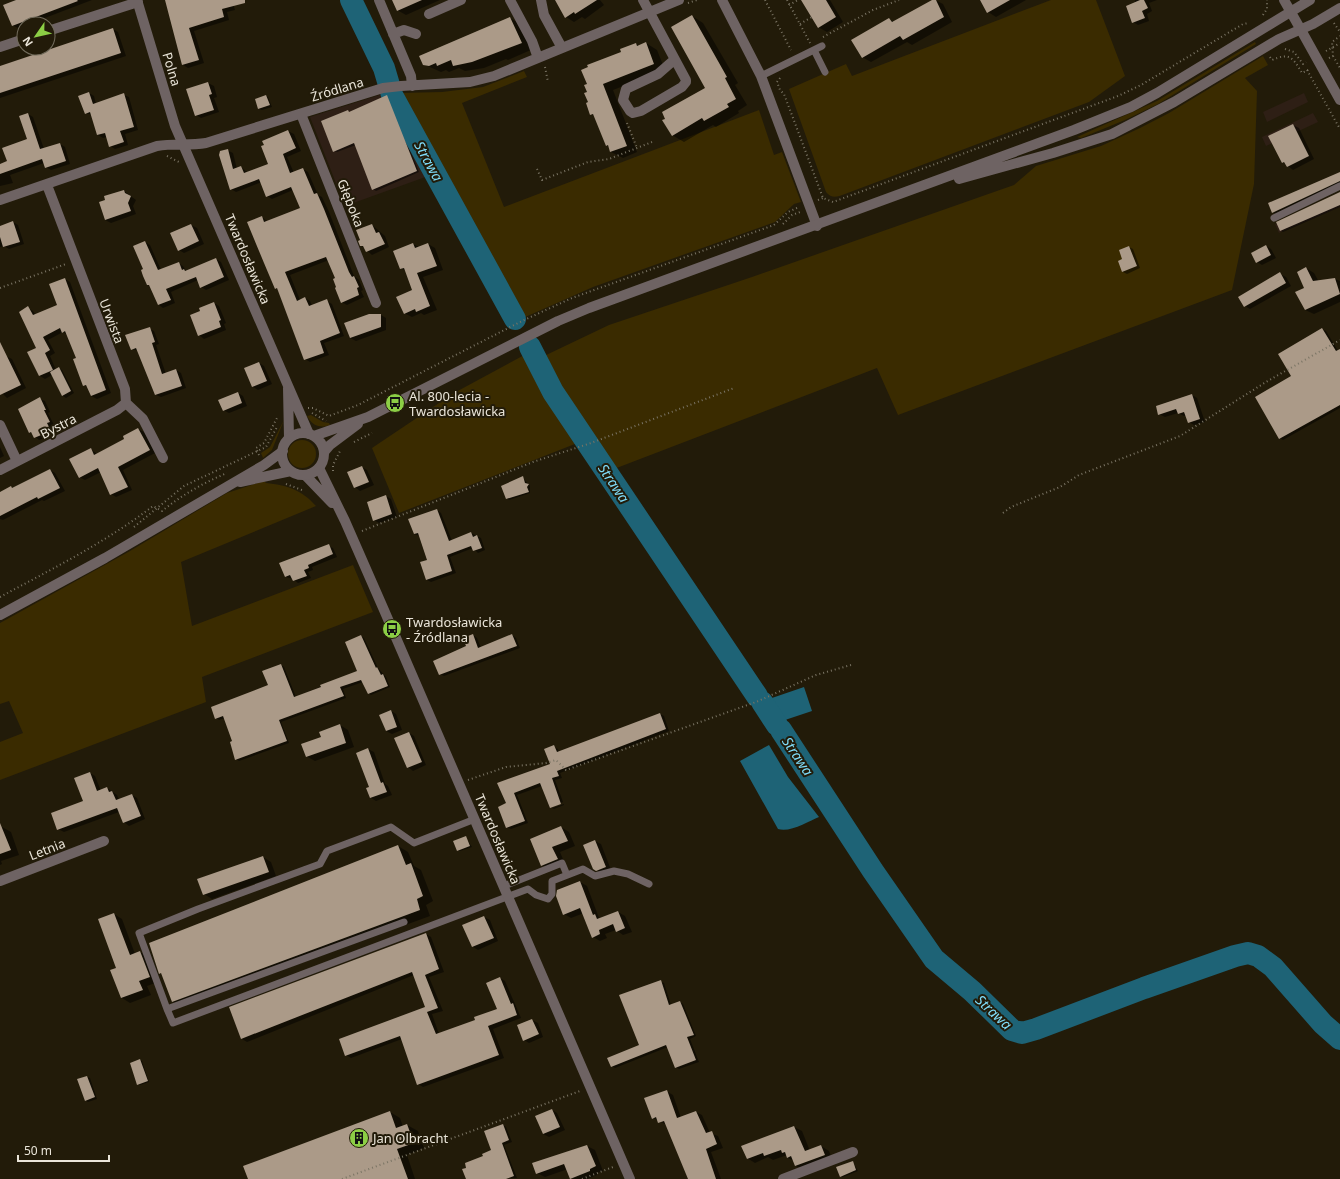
<svg xmlns="http://www.w3.org/2000/svg" width="1340" height="1179" font-family="'Noto Sans',sans-serif">
<style>
.industrial{fill:#2e1f15}
.green{fill:#3a2b00}
.water{fill:#1e6376}
.shadow{fill:#0007}
.lines{fill:none;stroke-linecap:round;stroke-linejoin:round}
.river{stroke:#1e6376;stroke-width:22}
.building{fill:#ab9a88}
.path{stroke:#7a7464;stroke-width:2;stroke-dasharray:1 3;stroke-linecap:butt}
.service{stroke:#6e6363;stroke-width:7}
.minor{stroke:#6e6363;stroke-width:10}
.tertiary{stroke:#6e6363;stroke-width:10}
.labels{text-anchor:middle;dominant-baseline:central;stroke-width:4;stroke-linejoin:round;paint-order:stroke}
.street-label{font-size:13px;fill:#eae5d9;stroke:#221b09}
.poi-label{font-size:13px;fill:#eae5d9;stroke:#221b09;text-anchor:start}
.water-label{font-size:14px;font-style:italic;fill:#7fdcf9;stroke:#221b09}
</style>
<rect width="100%" height="100%" fill="#221b09"/>
<!-- industrial -->
<path class="industrial" d="M386,93H388L431,175L345,206L310,117Z
M1304,93L1308,102L1267,122L1263,112Z
M1313,113L1318,122L1266,146L1262,137Z
M1340,196V207L1279,233L1275,224Z"/>
<!-- green -->
<path class="green" d="M1051,0H1096L1125,76L1089,102L845,194C837,197 832,199 826,192L789,89L846,64L852,76Z
M1255,42L1256,44L1158,104L1125,120L1081,138L1077,137L1157,101Z
M1263,56L1268,65L1245,78L1257,91L1254,184L1232,290L898,415L877,368L614,469L561,392L544,356L609,325L752,277L1014,185L1036,166L1101,146L1140,128L1169,113Z
M524,71L527,77L462,103L504,207L759,110L774,155L782,152L801,202L794,204L775,222L593,287L523,318L399,93L442,92L483,87Z
M528,353L538,374L580,442L399,513L372,448L454,393Z
M311,415L323,422L329,423L330,425C319,429 312,425 307,416Z
M284,420L272,450L263,458L261,453L270,447Z
M288 454a14 14 0 1 1 28 0a14 14 0 1 1-28 0Z
M264,481L266,483C287,485 302,490 316,506L181,562L192,626L353,565L373,612L202,677L206,702L0,780V742L23,733L9,701L0,704V623L130,551L227,493Z"/>
<!-- water -->
<path class="water" d="M804,687L812,711L782,721L769,699Z
M769,745L788,777L819,817C809,821 790,833 778,829L740,761Z"/>
<!-- shadow -->
<path class="shadow" d="M19,0H92L29,24H24V26L18,28L12,25Z
M171,0H232L235,10L227,12L229,20L194,31L204,63L188,68L183,65Z
M393,0H440L406,15L397,10Z
M556,0H600L604,5L585,19L582,17L574,22L566,17Z
M802,0H830L843,22L827,32L818,27Z
M935,0L943,4L952,22L912,45L907,42L871,62L862,57L889,19L894,22Z
M981,0H1026L996,17L988,12Z
M1135,0H1157L1149,3L1152,11L1147,14L1149,21L1138,25L1133,22Z
M692,16L703,23L738,83L735,85L747,105L738,111L739,113L716,127L713,125L684,142L672,135L706,88Z
M510,18L522,25L533,49L508,60L506,59L484,68L465,71L459,68L449,72L446,70L441,72L423,64Z
M113,29L118,32L126,56L0,98V67Z
M646,43L657,50L665,70L613,90L637,152L623,158L611,152L610,147L606,145L595,116L591,114L589,103L623,53L636,44L639,46Z
M208,83L214,86L217,97L214,98L219,112L201,118L196,115L188,90Z
M89,93L94,96L96,104L124,95L129,97L138,130L125,134L128,145L115,149L110,146L107,137L103,138L98,135L92,115L86,113Z
M266,96L268,97L272,107L262,110L259,109L256,99Z
M387,96L389,98L419,172L376,191L373,189L356,145L337,152L334,151L350,113Z
M28,114L33,117L44,149L60,144L65,147L70,164L51,170L46,167L44,163L10,175L13,183L0,186V165L8,162L28,140Z
M1293,125L1299,128L1314,159L1293,170L1283,162Z
M288,131L294,134L301,151L287,157L294,173L303,169L308,172L318,195L322,197L329,212L354,276L359,280L363,290L361,291L364,297L347,305L341,302L337,278L329,260L290,275L300,300L305,298L310,301L312,306L327,301L332,304L344,336L324,343L329,355L310,362L305,359L278,289L276,288L262,217L268,222L301,208L293,190L272,199L267,196L262,182L236,192L231,189L220,155L227,150L233,153L237,169L241,167L248,173L270,164L263,141Z
M1340,173V183L1276,214L1273,212L1270,204Z
M124,191L136,200L133,206L136,214L111,223L105,220Z
M1340,193V207L1283,232L1281,231Z
M13,222L18,225L24,244L9,249L4,246L0,247V227Z
M191,225L197,228L204,244L184,253L179,250Z
M372,225L385,236L389,247L372,255L361,245Z
M145,242L150,245L161,270L178,263L183,266L186,271L216,259L221,262L229,280L206,290L201,287L198,280L171,292L175,303L163,308L159,305L151,287L148,285L144,269Z
M413,244L419,247L428,244L435,248L443,270L423,277L437,310L424,315L421,313L412,317L404,313L414,291L406,271L401,268Z
M1266,246L1271,249L1276,258L1262,265L1257,262Z
M1129,247L1133,249L1140,268L1127,274L1123,272L1119,262L1124,260Z
M1306,268L1314,273L1319,282L1335,279L1340,281V302L1314,314L1305,310Z
M1280,274L1286,277L1291,286L1250,309L1245,306Z
M65,279L70,282L111,393L97,399L91,396L89,388L84,385L77,358L68,335L63,332L48,340L55,353L50,356L56,370L59,368L62,370L74,393L66,398L63,396L52,375L45,379L40,376L28,353L37,348L28,308L33,311L36,315L58,306Z
M214,303L219,306L226,323L224,324L226,330L204,339L199,335L202,312Z
M381,315L386,318V330L356,341L350,338Z
M149,329L154,331L159,344L156,345L166,374L176,370L181,373L186,388L161,397L156,395L139,351L132,349Z
M1322,329L1326,331L1338,351L1340,350V408L1283,440L1280,438L1292,377Z
M6,356L12,359L26,388L7,398L0,391V359Z
M259,363L264,366L272,384L258,390L253,387L245,369Z
M238,393L243,396L247,406L229,413L223,410Z
M1192,395L1197,398L1205,422L1194,425L1189,422L1186,416H1184L1178,413L1165,417L1159,414Z
M40,399L45,401L50,412L48,413L54,425L51,426L55,434L39,440L30,432Z
M138,429L144,432L155,453L123,470L132,490L116,497L111,494L101,472L85,480L79,477L91,449L97,454L125,439Z
M0,447L4,456L0,458Z
M362,467L367,470L374,485L360,491L355,487Z
M50,470L55,473L65,491L44,501L42,500L3,520L0,519V496L11,487L13,488Z
M523,478L530,486V493L509,500L507,498Z
M386,496L391,499L397,517L379,523L374,520Z
M437,510L441,513L452,541L471,533L481,538L485,550L478,553L473,548L450,557L456,573L431,582L427,580L428,560L420,536L414,534Z
M328,546L333,548L337,557L312,567L313,570L308,572L311,578L298,583L293,579L286,577L281,564Z
M473,635L477,638L481,648L512,635L516,638L520,648L444,676L440,674L468,646Z
M361,636L364,638L378,668L386,677L390,687L371,695L368,693L363,682L343,689L346,698L281,722L289,743L239,761L236,759L234,742L225,718L219,720L216,718L269,686L281,665L284,667L296,697L358,671Z
M391,711L396,714L402,730L392,734L386,731Z
M660,714L664,716L669,731L560,773L562,778L555,780L563,802L551,807L542,786L517,795L528,823L511,829L507,827V804L499,783L552,765L554,747L558,749L559,753Z
M340,725L348,730L354,747L315,761L306,756L322,738Z
M409,733L414,736L426,765L413,771L408,767Z
M368,749L374,752L385,784L388,786L392,795L376,801L371,798Z
M90,773L95,776L101,791L107,788L117,795L119,800L132,795L137,798L145,819L129,826L124,822L119,812L64,832L58,829L84,801Z
M564,804V805L554,809L552,808Z
M2,827L11,832L19,855L1,861L2,864L0,865V828Z
M561,827L569,832L575,846L560,852L565,864L551,870L542,865Z
M466,838L472,847L460,851L457,850Z
M595,841L601,844L611,870L602,873L594,868Z
M398,846L408,852L414,866L421,870L433,901L426,905L430,916L182,1007L172,1001L162,974L160,973Z
M263,857L271,862L276,876L212,899L204,894Z
M580,882L587,886L599,918L618,912L625,916L632,932L623,935L616,930L605,934L607,938L600,941L593,937L584,913L571,918L564,914Z
M114,914L122,919L135,954L140,952L148,957L158,982L147,986L151,995L130,1003L122,998Z
M484,917L490,920L498,941L478,950L473,947Z
M426,934L431,937L444,972L429,977L443,1011L432,1014L439,1034L476,1020L498,1010L500,978L505,981L521,1018L493,1029L504,1058L423,1087L418,1084L402,1039L351,1058L346,1055L427,1007L414,975L247,1042L242,1039Z
M661,982L664,983L671,1005L680,1002L683,1004L696,1036L690,1039L699,1062L679,1069L676,1067L668,1047L615,1068L612,1066L640,1046Z
M532,1020L538,1023L543,1037L529,1043L524,1040Z
M140,1060L142,1061L149,1082L140,1085L138,1084Z
M87,1077L90,1078L97,1099L88,1102L85,1100L78,1080Z
M666,1091L673,1095L681,1118L696,1112L702,1115L710,1133L718,1136L723,1148L711,1152L721,1179H688L667,1125L653,1118Z
M552,1110L557,1113L565,1130L549,1137L543,1134Z
M390,1112L400,1118L403,1127L407,1125L418,1131L424,1148L407,1155L415,1179H249Z
M503,1125L506,1127L512,1142L504,1145L517,1178L467,1179L484,1157L492,1151Z
M794,1127L802,1131L810,1151L821,1146L829,1151L832,1159L804,1170L796,1166L794,1161L788,1158L787,1155L773,1160L768,1157L755,1163L747,1158Z
M587,1146L595,1150L603,1171L597,1173V1175L587,1179H573L568,1169L545,1177L537,1173L534,1163Z
M853,1162L858,1171L843,1177L841,1176Z"/>
<g class="lines">
<!-- river -->
<path class="river" d="M351,0L384,68L392,95L515,319
M530,347L553,392L757,696
M762,702L777,725
M781,730L873,871L934,959L972,991L1012,1030L1022,1033L1036,1029L1144,988L1235,956L1248,953L1258,956L1273,967L1323,1024L1340,1039"/>
</g>
<!-- building -->
<path class="building" d="M16,0H77L78,1L12,26L3,5Z
M165,0H245V3L222,9L224,17L189,28L199,60L182,65Z
M392,0H422L397,11Z
M555,0H597L575,14L574,12L565,18Z
M801,0H826L836,17L818,28Z
M932,0H936L944,17L903,40L900,36L862,58L851,40L889,18L892,22Z
M980,0H1010L987,13Z
M1140,0H1144L1148,8L1142,11L1145,18L1132,23L1126,6Z
M692,15L727,77L725,78L736,99L727,104L729,107L704,121L702,118L672,136L662,120L665,119L662,112L705,88L671,27Z
M510,17L522,43L472,62L453,66L451,60L437,66L436,63L429,66L423,65L419,56Z
M113,28L121,53L0,93V66Z
M646,42L654,64L603,84L627,146L610,152L608,145L606,146L593,114L590,115L586,103L588,102L584,93L587,92L584,85L587,84L581,70L588,67L587,65L621,52L620,49L636,43L637,46Z
M208,82L212,94L209,95L214,110L195,116L186,89Z
M89,92L93,104L124,93L134,127L120,131L124,142L109,147L105,133L97,135L90,112L85,114L78,96Z
M266,95L270,105L258,109L255,99Z
M387,95L417,171L372,190L354,143L333,152L321,121L348,110L349,112Z
M28,113L40,149L60,143L66,161L45,168L42,159L0,174V164L7,161L2,148L27,139L19,116Z
M1293,124L1309,156L1287,167L1284,162L1282,163L1268,136Z
M288,130L296,148L283,154L290,173L303,168L314,194L317,193L324,209L349,272L352,277L354,276L359,287L357,288L359,295L341,303L335,288L336,287L333,279L335,278L326,257L285,272L297,301L305,297L309,306L327,299L340,333L320,341L324,353L304,360L277,288L275,289L264,263L247,222L262,216L264,222L300,208L291,187L266,197L259,179L230,190L219,155L220,151L228,149L233,169L241,166L244,173L268,164L261,146L264,145L262,141Z
M1340,172V181L1272,213L1268,203Z
M124,190L125,193L131,196L128,203L131,211L105,220L99,202L105,200L104,196Z
M1340,192V205L1280,231L1276,222Z
M13,221L20,242L3,247L0,237V226Z
M191,224L199,241L178,251L170,233Z
M372,224L376,233L379,232L385,244L366,252L363,246H360L358,241L360,240L356,230Z
M145,241L158,270L179,262L182,270L184,269L185,271L216,258L224,277L200,288L196,277L166,289L171,300L158,305L149,285H147L143,276L141,270L143,269L133,246Z
M413,243L415,248L428,243L437,266L417,273L430,306L416,312L415,309L404,314L396,297L412,290L404,268L400,269L393,251Z
M1266,245L1271,255L1256,263L1251,253Z
M1129,246L1137,266L1122,272L1118,261L1122,259L1119,250Z
M1306,267L1313,281L1335,278L1340,294L1305,310L1295,292L1304,288L1297,272Z
M1280,272L1286,283L1244,307L1238,297Z
M65,278L106,390L91,396L86,385L83,386L73,359L76,358L65,331L62,333L60,328L43,337L50,350L45,353L53,370L39,376L27,352L36,348L19,312L28,306L33,315L57,305L49,284Z
M214,302L221,320L219,321L221,327L198,336L190,315L200,311L199,308Z
M369,314H381V327L350,338L344,323Z
M150,327L155,342L152,343L162,374L176,369L182,386L155,395L136,348L131,350L125,335Z
M1322,328L1336,351L1340,349V405L1279,439L1255,397L1291,376L1278,354Z
M0,342L21,385L0,395Z
M259,362L267,381L252,387L244,368Z
M59,367L71,391L62,396L50,372Z
M238,392L242,403L223,411L218,400Z
M1192,394L1200,419L1188,423L1184,412L1178,414L1176,409L1158,415L1156,406Z
M40,397L46,410H44L50,422L47,423L51,431L34,438L31,432L29,433L18,409Z
M138,428L150,450L118,467L128,487L110,495L98,468L79,478L69,459L91,448L94,455L124,439L123,436Z
M362,466L369,482L354,488L347,472Z
M50,469L60,488L38,499L37,497L0,516V492L11,486L12,488Z
M523,476L525,483L529,484L527,487L529,492L506,499L501,486Z
M386,495L392,514L373,521L367,502Z
M437,509L449,541L471,532L473,537L477,535L482,548L473,551L471,546L447,555L452,571L426,580L420,562L427,560L418,533L414,534L408,519Z
M329,544L333,554L308,565L309,568L304,570L307,576L293,581L290,575L285,577L279,563Z
M473,634L478,648L512,634L517,646L439,675L433,661L466,646L463,638Z
M361,635L376,668L377,667L381,675L383,674L388,686L368,694L361,680L340,687L344,696L279,720L287,741L235,760L230,742L232,741L223,716L215,719L211,707L268,685L262,671L281,664L294,697L321,687L320,685L357,671L345,642Z
M391,710L397,727L386,731L379,715Z
M660,713L666,729L557,771L559,776L552,778L561,804L550,808L540,783L514,793L525,821L506,828L498,807L506,803L497,783L550,764L544,749L554,745L557,752Z
M340,724L346,743L306,757L301,744L321,737L319,732Z
M409,732L422,762L407,768L394,738Z
M368,748L381,783L383,782L387,792L370,798L366,788L369,787L356,753Z
M90,772L97,791L107,787L109,792L112,791L116,800L132,794L141,816L123,823L117,808L57,830L51,813L83,801L74,778Z
M0,823L11,850L0,854Z
M561,826L568,841L552,847L558,859L541,866L530,839Z
M466,836L470,846L457,851L453,841Z
M595,840L606,867L596,871L593,869L583,845Z
M398,845L406,865L411,863L423,896L417,899L420,910L172,1002L161,973L159,974L149,943Z
M263,856L269,872L203,895L197,879Z
M580,881L593,915L595,914L597,919L618,911L625,928L616,932L613,924L599,930L600,934L592,938L580,908L563,915L556,896L557,890Z
M114,913L130,955L140,951L150,977L139,981L143,990L121,998L110,970L116,968L98,919Z
M484,916L494,938L472,947L462,925Z
M426,933L439,969L425,975L438,1008L427,1012L436,1034L475,1020L474,1017L497,1009L486,983L500,977L511,1004L513,1003L517,1015L488,1026L499,1055L417,1085L400,1036L345,1056L339,1039L425,1007L412,972L241,1039L229,1007Z
M661,980L669,1005L680,1001L694,1035L687,1037L696,1060L675,1068L666,1045L611,1067L607,1058L639,1045L619,995Z
M532,1019L539,1034L523,1041L517,1025Z
M140,1059L148,1081L137,1085L130,1063Z
M87,1076L95,1097L85,1101L77,1079Z
M667,1090L677,1118L696,1111L706,1133L712,1131L717,1144L706,1149L716,1179H688L664,1121L658,1123L656,1117L652,1119L644,1098Z
M552,1109L560,1127L543,1134L535,1116Z
M390,1111L396,1128L407,1124L414,1143L397,1149L408,1179H248L243,1166Z
M503,1124L509,1140L502,1143L514,1176L506,1179H466L462,1169L466,1168L465,1163L483,1156L482,1154L491,1150L484,1131Z
M794,1126L805,1151L821,1145L825,1155L795,1166L791,1156L787,1158L785,1152L782,1153L781,1150L764,1156L763,1153L747,1159L741,1146Z
M587,1145L596,1166L590,1169V1171L570,1179L564,1164L536,1174L532,1163Z
M853,1161L856,1170L840,1177L836,1167Z"/>
<g class="lines">
<!-- path -->
<path class="path" d="M765,0L791,50
M787,0L810,43
M688,3L697,0
M789,5L798,0
M1263,15L1267,9V0
M1334,23L1340,32
M800,24L812,17
M823,37L873,10L899,0
M1285,49L1294,52L1303,64L1306,62
M1326,51L1340,43
M1333,56L1340,68
M1270,57L1272,60C1290,52 1293,58 1302,73L1310,69
M1329,58L1333,56L1332,42L1340,36
M545,67L548,82
M1307,70L1340,129
M780,78L777,82L780,90L784,94L823,198L833,202L1118,96L1141,85L1243,24L1249,23
M627,123L637,148
M167,156L179,162
M537,169L542,180L588,162L609,159L652,142
M818,200L823,198
M783,224L792,215L800,212
M0,288L66,264
M308,408H313L329,416L358,405L522,321L572,298L774,225L788,212L799,207
M312,413L326,421
M354,442L372,433
M259,455L256,448L264,443L278,416
M333,471V465L340,451
M286,484L302,490
M1003,513L1011,507L1060,487L1079,475L1180,436L1266,382L1340,340
M134,527L184,486L266,447L277,427
M362,531L533,462L591,443L734,388
M0,597C52,569 106,542 153,506L162,511C182,495 203,483 227,473
M468,780L506,767L546,763L556,760L566,770L756,702L816,675L851,665
M342,1179L580,1091
M582,1179L613,1167"/>
<!-- service -->
<path class="service" d="M814,50L825,72
M761,76L822,46
M1274,218L1340,186
M504,886L562,863L567,875
M404,922L167,1009L139,933L198,909L320,864L327,851L391,827L414,843L475,819
M167,1009L173,1023L528,889L536,895L548,899L552,894V881L583,869L595,876L614,871L628,874L649,884"/>
<!-- minor -->
<path class="minor" d="M137,0L175,126L309,434
M379,0L411,76L412,86
M510,0L532,41L538,58
M541,0L544,15L562,48
M643,0L686,80V82L682,87L641,111L633,113L630,111L623,100L626,89L658,74L674,60
M722,0L761,76L817,226
M429,14L461,0
M1301,30L1340,100
M48,31L138,2
M393,34L404,30L416,34
M0,47L24,39
M301,114L376,303
M47,185L125,389L126,403L143,419L163,458
M0,200L157,146C174,143 189,146 206,143L383,88L401,86L470,82L494,76L679,0
M288,388L289,438
M0,425L17,461
M319,468L345,521L384,610L630,1179
M0,470L117,410L126,403
M305,475L332,503
M0,881L104,841
M783,1179L853,1152"/>
<!-- tertiary -->
<path class="tertiary" d="M1284,0L1301,30
M959,179L1053,153L1112,134L1174,102L1279,39L1313,24L1340,8
M282 454a21 21 0 1 1 42 0a21 21 0 1 1-42 0Z
M314,436L368,417L558,321L589,308L1074,130L1131,107L1157,93L1310,0
M324,452L330,445L358,424
M240,482L291,471
M0,615L105,558L264,465L283,451"/>
</g>
<!-- icons -->
<defs>
<symbol id="bus-disc" viewBox="-11 -11 22 22"><circle r="9.5" fill="#8cce45" stroke="#221b09"/><path d="M-5-6H5V4H4V6H2V4H-2V6H-4V4H-5ZM-3.5-4V0h7V-4ZM-3.5 1.2v1.5H-2V1.2ZM2 1.2v1.5H3.5V1.2Z" fill="#111"/></symbol>
<symbol id="building-disc" viewBox="-11 -11 22 22"><circle r="9.5" fill="#8cce45" stroke="#221b09"/><path d="M-4-6H4V6H1V3H-1V6H-4ZM-2.5-4.3h1.7v1.8h-1.7ZM.8-4.3h1.7v1.8H.8ZM-2.5-1h1.7V.8h-1.7ZM.8-1h1.7V.8H.8Z" fill="#111"/></symbol>
</defs>
<g fill-rule="evenodd">
<use href="#bus-disc" x="384" y="392" width="22" height="22"/>
<use href="#bus-disc" x="381" y="618" width="22" height="22"/>
<use href="#building-disc" x="348" y="1127" width="22" height="22"/>
</g>
<g class="labels">
<!-- street labels -->
<g class="street-label">
<text transform="translate(172 69) rotate(73)">Polna</text>
<text transform="translate(337 89) rotate(-17)">Źródlana</text>
<text transform="translate(351 203) rotate(68)">Głęboka</text>
<text transform="translate(248 259) rotate(67)">Twardosławicka</text>
<text transform="translate(112 321) rotate(69)">Urwista</text>
<text transform="translate(58 426) rotate(-27)">Bystra</text>
<text transform="translate(498 839) rotate(67)">Twardosławicka</text>
<text transform="translate(47 849) rotate(-21)">Letnia</text>
</g>
<!-- poi labels -->
<g class="poi-label">
<text x="409" y="396">Al. 800-lecia -<tspan x="409" dy="15">Twardosławicka</tspan></text>
<text x="406" y="622">Twardosławicka<tspan x="406" dy="15">- Źródlana</tspan></text>
<text x="373" y="1138">Jan Olbracht</text>
</g>
<!-- water labels -->
<g class="water-label">
<text transform="translate(429 161) rotate(61)">Strawa</text>
<text transform="translate(614 483) rotate(56)">Strawa</text>
<text transform="translate(798 756) rotate(56)">Strawa</text>
<text transform="translate(994 1012) rotate(43)">Strawa</text>
</g>
</g>
<!-- north arrow -->
<g transform="translate(36 36) rotate(236)"><circle r="19" fill="#221b09" stroke="#726c5c"/>
<path d="M0-3L7 15L0 10L-7 15Z" fill="#8cce45"/>
<text y="-6" font-size="11" font-weight="bold" text-anchor="middle" fill="#eae5d9">N</text>
</g>
<!-- scale -->
<path d="M18 1155v6h91v-6" fill="none" stroke="#eae5d9" stroke-width="2"/>
<text x="24" y="1155" font-size="12" fill="#eae5d9" stroke="#221b09" stroke-width="3" paint-order="stroke">50 m</text>
</svg>
